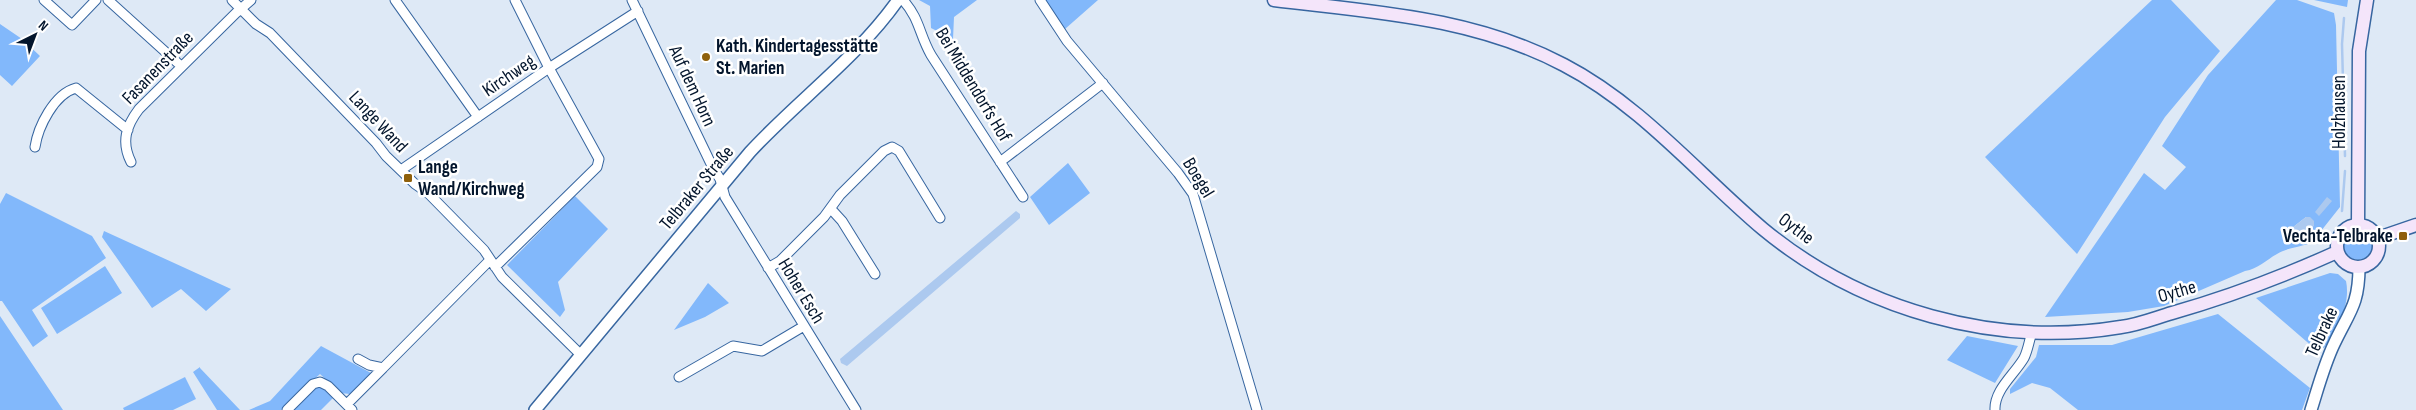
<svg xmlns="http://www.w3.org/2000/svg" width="2416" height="410" font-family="'Sofia Sans Condensed',sans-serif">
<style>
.green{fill:#82b8fb;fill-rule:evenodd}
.water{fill:#acc9ef}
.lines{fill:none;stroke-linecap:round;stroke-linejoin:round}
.stream{stroke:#acc9ef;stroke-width:2.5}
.minor-casing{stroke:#3766a0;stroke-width:11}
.tertiary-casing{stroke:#3766a0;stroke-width:14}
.secondary-casing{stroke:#3766a0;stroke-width:15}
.minor{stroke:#fff;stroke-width:9}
.tertiary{stroke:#fff;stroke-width:11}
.secondary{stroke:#f4e5fa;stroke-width:12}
.poi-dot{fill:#8f600b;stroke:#fff;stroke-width:2}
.labels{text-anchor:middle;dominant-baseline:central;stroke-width:5;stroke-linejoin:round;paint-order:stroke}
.poi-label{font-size:19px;font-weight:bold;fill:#03152c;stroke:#fff;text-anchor:start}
.street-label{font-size:19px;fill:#03152c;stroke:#fff}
</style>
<rect width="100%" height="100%" fill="#dee9f6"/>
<!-- green -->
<path class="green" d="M919,0H977L954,17L953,39L931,28L930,6Z
M1044,0H1098L1065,29Z
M2152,0H2171L2220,51L2165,117L2077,254L1985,157Z
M2276,0H2297L2334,13L2336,25L2340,207L2321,231L2319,239C2307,247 2290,246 2277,254C2266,260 2258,269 2245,271L2164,306L2128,312L2045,317L2144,173L2165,190L2186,167L2162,146L2208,75ZM2306,217L2311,229L2307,231V236H2300L2292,228Z
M2314,0H2348L2347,7Z
M0,24L22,39L40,56L12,86L0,75Z
M1068,163L1090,193L1049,225L1030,197Z
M6,193L92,236L106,258L32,310L48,336L33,347L2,301H0V204Z
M575,196L608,229L558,282L565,310L560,317L507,265Z
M2343 245a15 15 0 1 1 30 0a15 15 0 1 1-30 0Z
M104,231L231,289L206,311L181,289L152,308L102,237Z
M105,266L122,293L57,334L41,308Z
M2330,273L2338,274L2346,281C2351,305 2337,329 2324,348H2314L2256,298Z
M708,283L729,303L705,317L674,330Z
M2218,314L2310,388L2302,410H2078L2050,388L2032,383L2010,394V389L2036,357L2039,345H2112Z
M0,316L63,410H0Z
M1967,336L2018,346L1995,383L1947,360Z
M321,346L371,373L350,394L340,393L320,374L281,410H249L270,401Z
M200,367V368L240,410H217L193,372Z
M185,377L196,399L173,410H124L123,408Z
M320,382L337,394L321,410H291Z"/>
<!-- water -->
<path class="water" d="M2327,197L2332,201L2319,216L2315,212Z
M1016,211L1020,214V218L847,366L841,363L840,359Z
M2306,217H2310L2314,221V226L2307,231L2306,236L2293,238L2289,235L2292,228Z"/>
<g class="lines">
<!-- stream -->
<path class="stream" d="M2344,18L2342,44L2345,156
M2342,211L2345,171"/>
<defs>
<path id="minor" d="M44,0L72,25L96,0
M108,0L181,66
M232,0L256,24L270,33L376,143L386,156L415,184L428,193L484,250L502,277L581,355
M395,0L478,117
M632,0L713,168L720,179L725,197L856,410
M903,0C920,19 919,34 931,55L1023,197
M1040,0L1067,41L1178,173L1193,194L1257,410
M35,147C38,127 54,94 76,88L128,130
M131,162C121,142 126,126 139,109L236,13L251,0
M1000,162L1103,83
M401,170L549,68L638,11
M831,209L842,221L875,274
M495,267L597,167L599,159L549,68L515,0
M768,268L780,261L824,217L840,195L884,151L892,147L899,151L940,218
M358,359L369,365L383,368L490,260
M679,377L733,346L762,351L804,326
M347,404L383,368
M287,410L313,384L320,382L328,386L352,410
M1995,410C1994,390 2014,375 2024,358C2028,350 2029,341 2032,332"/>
<path id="tertiary" d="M535,410L750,152C798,100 857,58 898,0
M2311,410C2318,388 2324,365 2334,344C2349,312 2359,305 2359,267"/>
<path id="secondary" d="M1274,0C1373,12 1473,17 1564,65C1641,105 1698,174 1763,229C1861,310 1995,348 2121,327C2138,325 2155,318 2172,313C2228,297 2284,276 2337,252
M2358,224L2359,51L2367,0
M2337 246a21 21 0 1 1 42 0a21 21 0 1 1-42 0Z
M2378,238L2416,225"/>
</defs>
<!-- minor casing -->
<use href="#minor" class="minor-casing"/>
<!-- tertiary casing -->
<use href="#tertiary" class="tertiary-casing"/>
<!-- secondary casing -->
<use href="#secondary" class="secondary-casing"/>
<!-- minor -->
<use href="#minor" class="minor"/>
<!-- tertiary -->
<use href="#tertiary" class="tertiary"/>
<!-- secondary -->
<use href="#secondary" class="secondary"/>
</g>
<!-- markers -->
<g class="poi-dot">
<circle cx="706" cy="57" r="5"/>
<rect x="403" y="173" width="10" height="10" rx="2.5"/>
<rect x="2398" y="231" width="10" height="10" rx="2.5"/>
</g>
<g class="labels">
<!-- poi labels -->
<g class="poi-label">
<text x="716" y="46">Kath. Kindertagesstätte<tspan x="716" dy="22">St. Marien</tspan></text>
<text x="418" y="167">Lange<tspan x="418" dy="22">Wand/Kirchweg</tspan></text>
<text x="2393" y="236" text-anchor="end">Vechta-Telbrake</text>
</g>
<!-- street labels -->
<g class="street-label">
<text transform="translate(158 68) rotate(-46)">Fasanenstraße</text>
<text transform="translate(509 76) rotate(-34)">Kirchweg</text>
<text transform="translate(973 85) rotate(59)">Bei Middendorfs Hof</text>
<text transform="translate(692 86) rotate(65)">Auf dem Horn</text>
<text transform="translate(2339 112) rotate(-90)">Holzhausen</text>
<text transform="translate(378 122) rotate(47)">Lange Wand</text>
<text transform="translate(1198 178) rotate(59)">Boegel</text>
<text transform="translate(697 188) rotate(-50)">Telbraker Straße</text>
<text transform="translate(1796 229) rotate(37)">Oythe</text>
<text transform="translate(801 291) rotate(59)">Hoher Esch</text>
<text transform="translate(2177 292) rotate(-16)">Oythe</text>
<text transform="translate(2322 332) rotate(-65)">Telbrake</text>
</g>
</g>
<!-- north arrow -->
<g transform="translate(35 35) rotate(42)" stroke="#ffffff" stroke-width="4" paint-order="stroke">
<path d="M0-4L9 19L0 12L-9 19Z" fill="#03152c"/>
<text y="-8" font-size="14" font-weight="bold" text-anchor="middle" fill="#03152c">N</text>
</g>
</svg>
